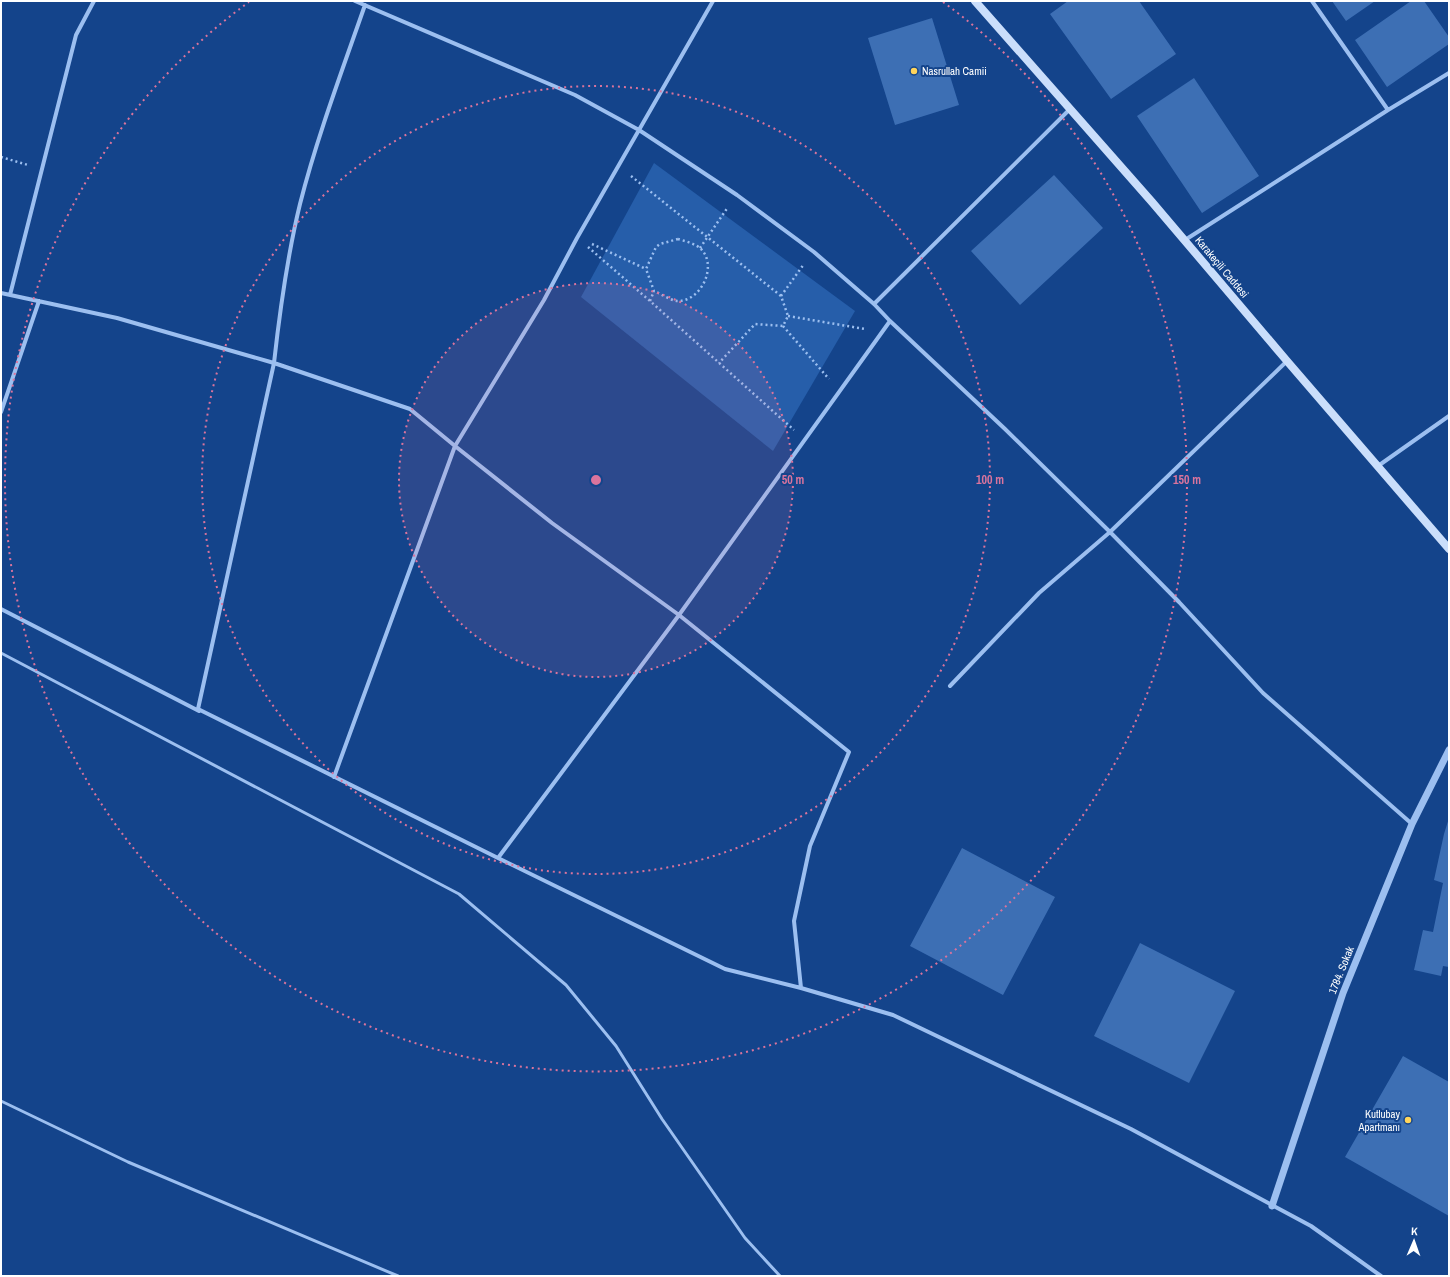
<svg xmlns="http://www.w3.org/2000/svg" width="1450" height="1277" font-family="'Archivo Narrow',sans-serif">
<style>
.green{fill:#265eaa}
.building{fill:#3d6fb4}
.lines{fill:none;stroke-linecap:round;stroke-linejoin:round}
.path{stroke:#9cbff0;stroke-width:2.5;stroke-dasharray:2 3;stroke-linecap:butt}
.service{stroke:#9cbff0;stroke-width:3}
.minor{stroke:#9cbff0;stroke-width:4}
.tertiary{stroke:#9cbff0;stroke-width:7}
.secondary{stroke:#cadefb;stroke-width:8}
.ring{fill:none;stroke:#da749d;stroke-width:2;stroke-dasharray:2 4}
.poi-dot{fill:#ffd45b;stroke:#14448b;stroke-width:1.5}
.labels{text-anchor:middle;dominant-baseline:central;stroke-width:4;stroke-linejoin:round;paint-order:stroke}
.poi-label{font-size:11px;fill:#fff;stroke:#14448b;text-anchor:start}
.street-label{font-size:11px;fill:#fff;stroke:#14448b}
.centre{fill:#da749d;stroke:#14448b;stroke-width:2}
.ring-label{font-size:12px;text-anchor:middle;font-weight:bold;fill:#da749d;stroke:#14448b;stroke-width:4;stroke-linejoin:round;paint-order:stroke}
</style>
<rect width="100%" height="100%" fill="#14448b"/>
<!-- green -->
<path class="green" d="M654,163L855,311L773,451L581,297Z"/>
<!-- building -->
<path class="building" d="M1068,1H1139L1176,54L1111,99L1050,14Z
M1332,1H1375L1346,21Z
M1411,1H1424L1449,37V44L1387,87L1355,40Z
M932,18L959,105L895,125L868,38Z
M1194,78L1259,176L1202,213L1137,116Z
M1054,175L1103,228L1020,305L971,251Z
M1449,818V967L1443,966L1441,976L1414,970L1423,930L1433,932L1443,883L1434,880L1444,834Z
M962,848L1055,897L1003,995L910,946Z
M1140,943L1235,991L1189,1083L1094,1036Z
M1403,1056L1449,1082V1216L1345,1157Z"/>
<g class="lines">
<!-- path -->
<path class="path" d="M1,157L28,165
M631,176L781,296L788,316L783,326L755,324L719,363
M678,239C685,241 696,244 701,249C718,266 701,302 677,301C670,300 661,294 654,291L646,269L656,247L660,244Z
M592,244L646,269
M588,247L650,301L794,430
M700,248L728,207
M781,296L804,264
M650,301L654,291
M788,316L865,329
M783,326L829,379"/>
<!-- service -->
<path class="service" d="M1,653L459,894L566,985L616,1046L662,1119L745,1238L780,1276
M1,1101L128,1162L398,1276"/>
<!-- minor -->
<path class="minor" d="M355,1L575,95L639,130L737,195L814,252L874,304L890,321L1005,429L1110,532L1179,602L1263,693L1412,824
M1312,1L1388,110
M1185,240L1388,110L1449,73
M1,293L117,318L274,363L410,409L455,446L552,523L679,615L849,752L810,846L794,921L801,988
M10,295L76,35L94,1
M874,304L1070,109
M1,412L39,301
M1378,466L1449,416
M1,609L199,711L198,709L498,858L725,969L801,988L893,1015L1131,1129L1311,1226L1381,1276
M950,686L1039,593L1110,532L1287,361
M198,709L274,363C280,309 287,257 300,204C317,137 342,71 365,5
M334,777L455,446L544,300L577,238L713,1
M498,858L679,615L890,321"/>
<!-- tertiary -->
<path class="tertiary" d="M1272,1206L1343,993L1412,824L1449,750"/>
<!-- secondary -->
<path class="secondary" d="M975,1L1152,202L1287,361L1449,549"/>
</g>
<!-- distance rings -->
<circle cx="596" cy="480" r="197" fill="#da749d" fill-opacity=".12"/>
<g class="ring">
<circle cx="596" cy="480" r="197"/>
<circle cx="596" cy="480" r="394"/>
<path d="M943 2A591 591 0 1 1 249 2"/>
</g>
<!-- markers -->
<g class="poi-dot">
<circle cx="914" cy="71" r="4"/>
<circle cx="1408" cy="1120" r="4"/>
</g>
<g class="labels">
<!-- poi labels -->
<g class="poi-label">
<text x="922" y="71">Nasrullah Camii</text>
<text x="1400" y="1114" text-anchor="end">Kutlubay<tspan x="1400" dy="13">Apartmanı</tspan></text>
</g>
<!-- street labels -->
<g class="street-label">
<text transform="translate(1222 267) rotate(50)">Karakeçili Caddesi</text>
<text transform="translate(1341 970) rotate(-68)">1784. Sokak</text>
</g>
</g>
<circle cx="596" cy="480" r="6" class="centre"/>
<g class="ring-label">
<text x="793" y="484">50 m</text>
<text x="990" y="484">100 m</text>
<text x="1187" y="484">150 m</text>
</g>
<!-- border -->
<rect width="1450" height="1277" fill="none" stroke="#ffffff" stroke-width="4"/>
<!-- north arrow -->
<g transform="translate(1414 1241) rotate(2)" stroke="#14448b" stroke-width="3" paint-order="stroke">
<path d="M0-3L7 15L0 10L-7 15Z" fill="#ffffff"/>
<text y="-6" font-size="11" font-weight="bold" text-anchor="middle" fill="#ffffff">K</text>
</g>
</svg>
